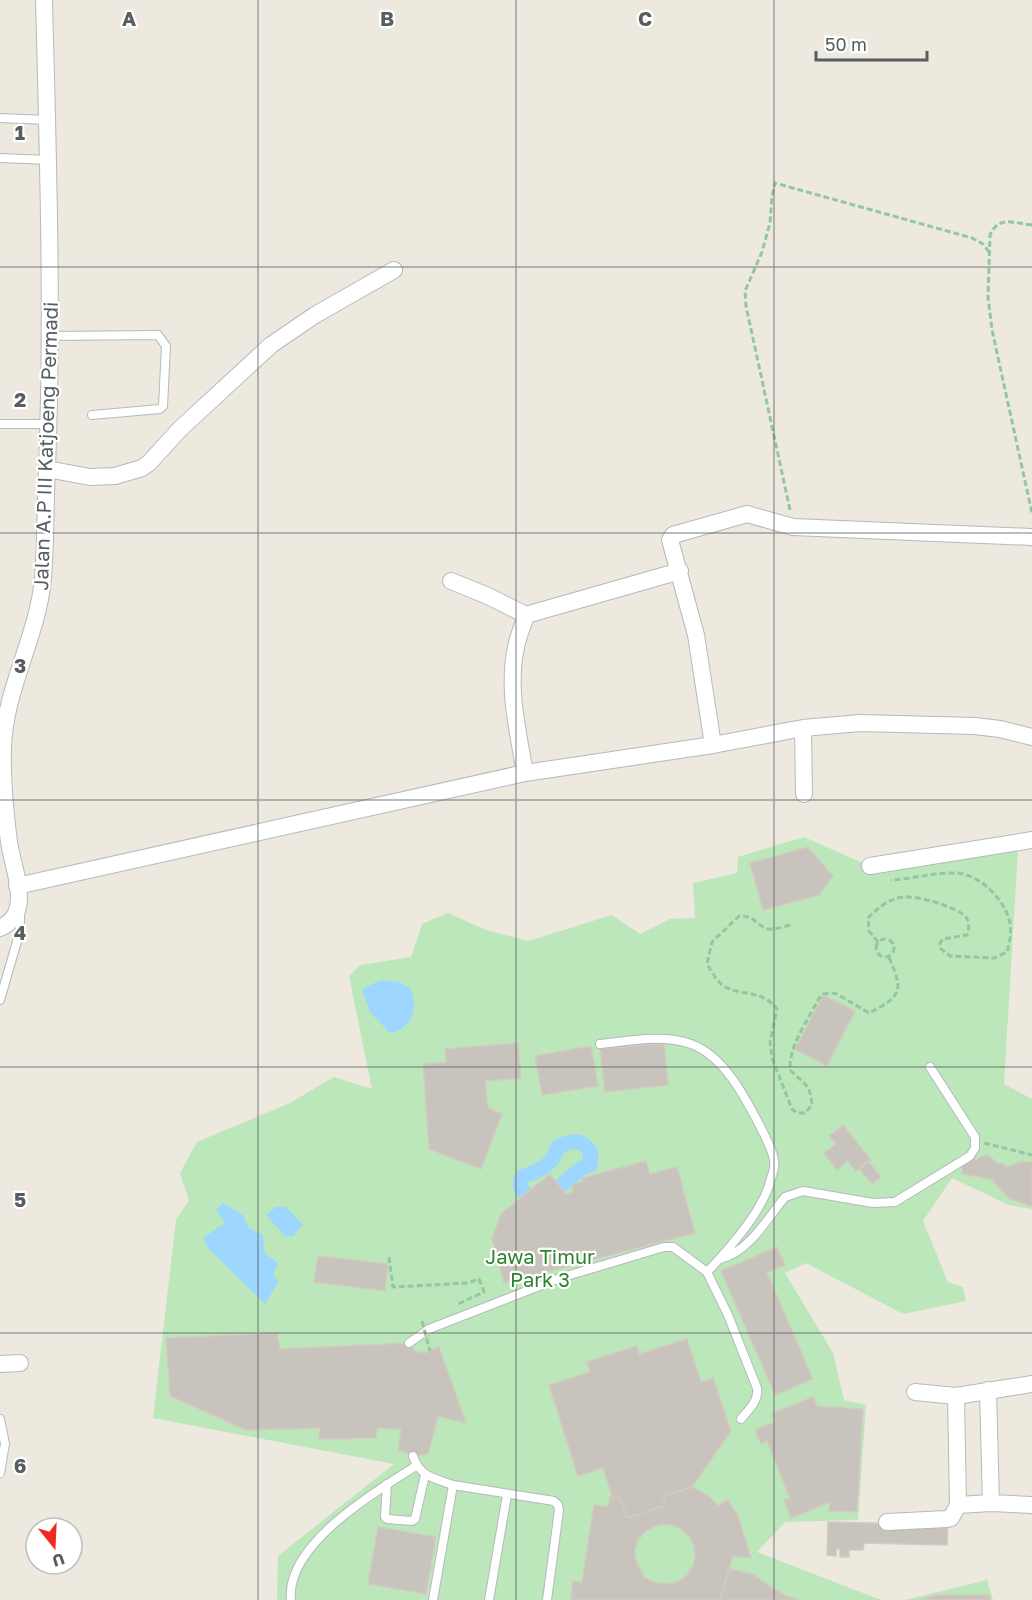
<svg xmlns="http://www.w3.org/2000/svg" width="1032" height="1600" font-family="'Golos Text',sans-serif">
<style>
.green{fill:#bbe7ba}
.water{fill:#9dd7ff}
.lines{fill:none;stroke-linecap:round;stroke-linejoin:round}
.canal{stroke:#9dd7ff;stroke-width:15}
.building{fill:#c8c4bd;stroke:#d2cbbe;stroke-width:1.5;fill-rule:evenodd}
.service-casing{stroke:#b5b9be;stroke-width:10}
.minor-casing{stroke:#b5b9be;stroke-width:18}
.path{stroke:#92c8a0;stroke-width:3;stroke-dasharray:6 3;stroke-linecap:butt}
.service{stroke:#fff;stroke-width:8}
.minor{stroke:#fff;stroke-width:16}
.path-bridge{stroke:#92c8a0;stroke-width:3;stroke-dasharray:6 3;stroke-linecap:butt}
.grid{fill:none;stroke:#585d62;stroke-width:1.5;stroke-opacity:0.55}
.labels{text-anchor:middle;dominant-baseline:central;stroke-width:4.5;stroke-linejoin:round;paint-order:stroke}
.street-label{font-size:20px;fill:#585d62;stroke:#fff}
.park-label{font-size:20px;fill:#2e832f;stroke:#fff}
.grid-label{font-size:20px;text-anchor:middle;font-weight:bold;fill:#585d62;stroke:#fff;stroke-width:4.5;stroke-linejoin:round;paint-order:stroke}
</style>
<rect width="100%" height="100%" fill="#ede9df"/>
<!-- green -->
<path class="green" d="M804,837L883,872L1018,849L1004,1084L1032,1099V1209L1009,1205L952,1178L923,1221L948,1282L963,1287L966,1301L903,1314L806,1263L785,1273L833,1353L844,1400L866,1405L858,1520L785,1522L757,1552L881,1600H277L278,1556L394,1464L153,1418L176,1220L189,1200L180,1173L197,1142L290,1103L334,1077L372,1089L349,976L360,965L411,957L422,924L448,913L486,930L528,941L612,915L640,934L670,919L695,918L693,883L737,873L738,857Z
M987,1580L993,1600H905Z"/>
<!-- water -->
<path class="water" d="M381,980L399,982L411,989C418,1009 413,1028 390,1033L370,1012L362,989Z
M223,1203L243,1215L249,1228L263,1235L265,1254L278,1263L273,1275L279,1281L265,1304L208,1248L203,1238L225,1223L216,1210Z
M276,1207H286L303,1225L293,1236H285L266,1215Z"/>
<g class="lines">
<!-- canal -->
<path class="canal" d="M526,1194C520,1189 519,1184 522,1177C539,1171 552,1166 558,1147C571,1140 582,1138 591,1153L590,1165L582,1168L560,1186"/>
</g>
<!-- building -->
<path class="building" d="M808,847L833,876L819,895L763,910L750,863Z
M823,995L855,1011L827,1066L795,1049Z
M518,1043L521,1078L485,1081L488,1108L502,1114L481,1169L429,1149L423,1064L446,1062L445,1049Z
M664,1043L668,1085L605,1092L600,1049Z
M591,1046L598,1086L542,1095L535,1056Z
M843,1125L871,1160L856,1171L848,1161L837,1170L824,1153L836,1144L829,1136Z
M982,1156H989L998,1164L1002,1163L1007,1167L1020,1162H1032V1206L1010,1199L991,1179L962,1174V1165L972,1158L976,1160Z
M646,1161L650,1174L677,1167L695,1233L504,1283L492,1238L501,1214L550,1174L566,1194L573,1192L572,1185L583,1181L582,1178Z
M868,1161L881,1177L872,1184L859,1168Z
M777,1247L785,1265L767,1273L813,1379L775,1395L721,1271Z
M318,1256L388,1264L385,1291L314,1282Z
M277,1333L280,1349L409,1343L415,1351L425,1353L439,1347L466,1423L438,1416L428,1454L413,1456L398,1450L401,1429L377,1428L376,1438L319,1439L320,1428L246,1430L170,1396L166,1338Z
M687,1339L701,1382L713,1378L731,1431L692,1487L663,1496L666,1505L627,1518L620,1497L613,1499L603,1468L578,1476L549,1385L590,1372L587,1362L637,1346L639,1354Z
M813,1397L817,1406L863,1409L857,1512L829,1511L830,1502L791,1518L784,1500L790,1498L767,1441L761,1444L755,1430L775,1422L772,1413Z
M692,1487L707,1495L719,1506L727,1499L738,1516L751,1558L733,1556L720,1600H571L573,1581L582,1582L594,1505L608,1507L611,1495L613,1499L620,1497L627,1518L666,1505L663,1496ZM663,1524L673,1525L682,1530L690,1537L694,1546L695,1556L693,1566L688,1574L680,1581L671,1584L652,1582L644,1577L635,1559V1549L638,1540L645,1532L653,1527Z
M828,1522L948,1525L947,1545L864,1543L863,1550H849V1557H840V1549H836V1556L827,1555Z
M378,1527L436,1537L426,1594L368,1584Z
M729,1569L752,1574L784,1595L800,1600H720Z
M937,1595H989L990,1600H920Z"/>
<g class="lines">
<defs>
<path id="service" d="M0,118L47,120
M0,158L48,160
M50,336L158,335L166,346L163,406L160,409L92,415
M0,424H49
M0,1000L20,931V913
M600,1044C629,1041 662,1034 691,1044C724,1056 745,1097 760,1126C765,1137 772,1148 774,1160C775,1165 773,1173 771,1178C765,1208 728,1250 707,1272
M720,1259C749,1252 767,1219 785,1197L803,1191L873,1203L895,1202L970,1156L975,1148V1137L930,1067
M409,1343L429,1329L560,1278L664,1247H673L707,1272L728,1315L757,1388C759,1401 749,1409 741,1419
M0,1419L5,1444L0,1473
M413,1456C420,1477 434,1478 453,1485L433,1600
M387,1484L385,1517L387,1519L412,1521L415,1519L425,1475
M453,1485L554,1501L558,1505L559,1510L547,1600
M291,1600C285,1545 376,1491 416,1466
M489,1600L507,1495"/>
<path id="minor" d="M47,469L90,477L115,476L142,468L149,463L180,429L271,345L315,315L394,270
M451,581L488,596L526,615L680,571
M803,728L804,794
M713,745L696,635L670,540L673,535L747,514L793,527L1032,537
M525,773C518,732 507,688 516,647C518,636 523,626 526,615
M870,866L1032,840
M17,886L525,773L713,745L803,728L860,723L975,726L1000,729L1032,737
M0,928C9,924 16,917 18,907C22,887 12,862 9,842C5,811 2,779 3,747C5,688 38,636 43,578C46,541 45,505 47,469C53,313 48,156 44,0
M0,1364L20,1363
M988,1390L991,1503
M915,1392L956,1396L1032,1384
M956,1396L958,1505
M887,1522L947,1519L951,1518L958,1505L991,1503L1032,1505"/>
</defs>
<!-- service casing -->
<use href="#service" class="service-casing"/>
<!-- minor casing -->
<use href="#minor" class="minor-casing"/>
<!-- path -->
<path class="path" d="M1032,225C1013,223 999,215 990,235L988,297L992,330L1032,513
M790,510L746,306L745,291L762,252L770,223L772,196L775,183L972,238L983,244L989,252
M790,925C782,927 772,931 765,928C753,922 755,916 739,916L712,942L707,964C712,972 717,982 725,987C743,996 763,990 777,1009L770,1042L772,1058L792,1109L797,1113H805L812,1105C810,1083 805,1085 790,1070C789,1045 807,1022 818,1000L823,994L831,993L837,994L869,1013C903,996 903,990 889,957
M876 948a9 9 0 1 1 18 0a9 9 0 1 1-18 0Z
M878,942L869,931L868,918C878,908 888,899 903,897C916,895 957,907 966,917C970,923 969,929 967,935L943,939L940,943L941,949L950,956L994,958L1007,952C1010,942 1012,929 1009,919C1003,898 979,874 956,873C937,872 911,879 891,880
M984,1143L1032,1155
M389,1257L393,1287L468,1283L479,1279L484,1292L456,1305"/>
<!-- service -->
<use href="#service" class="service"/>
<!-- minor -->
<use href="#minor" class="minor"/>
<!-- path-bridge -->
<path class="path-bridge" d="M422,1321L430,1351"/>
</g>
<!-- grid -->
<path class="grid" d="M258,0V1600M516,0V1600M774,0V1600M0,267H1032M0,533H1032M0,800H1032M0,1067H1032M0,1333H1032"/>
<g class="labels">
<!-- street labels -->
<g class="street-label">
<text transform="translate(45 446) rotate(-88)">Jalan A.P III Katjoeng Permadi</text>
</g>
<!-- park labels -->
<g class="park-label">
<text x="540" y="1256">Jawa Timur<tspan x="540" dy="23">Park 3</tspan></text>
</g>
</g>
<g class="grid-label">
<text x="129" y="26">A</text>
<text x="387" y="26">B</text>
<text x="645" y="26">C</text>
<text x="20" y="140">1</text>
<text x="20" y="407">2</text>
<text x="20" y="673">3</text>
<text x="20" y="940">4</text>
<text x="20" y="1207">5</text>
<text x="20" y="1473">6</text>
</g>
<!-- north arrow -->
<g transform="translate(54 1546) rotate(162)"><circle r="28" fill="#ffffff" stroke="#bcbec0" stroke-width="1.5"/>
<path d="M0-4.5L10 22L0 15L-10 22Z" fill="#f3291f"/>
<text y="-9" font-size="16" font-weight="bold" text-anchor="middle" fill="#585d62">U</text>
</g>
<!-- scale -->
<path d="M816 51v9h111v-9" fill="none" stroke="#585d62" stroke-width="3"/>
<text x="825" y="51" font-size="18" fill="#585d62" stroke="#ffffff" stroke-width="4.5" paint-order="stroke">50 m</text>
</svg>
